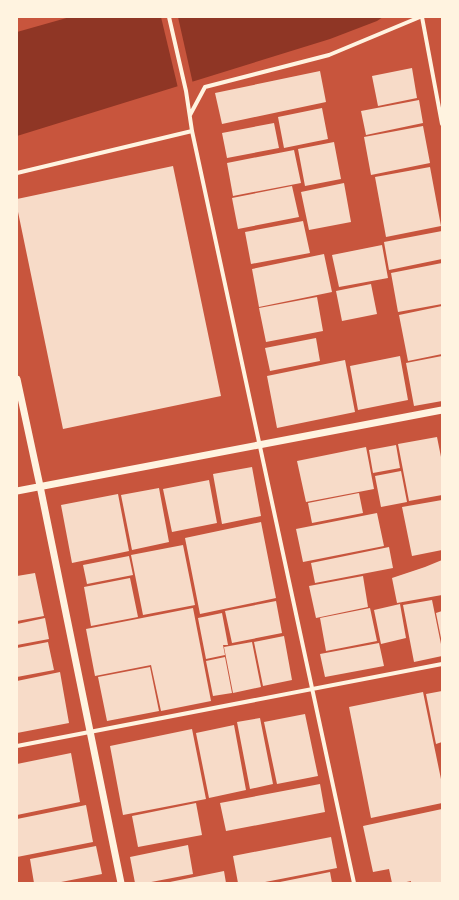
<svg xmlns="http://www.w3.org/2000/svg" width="459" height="900" font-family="Rubik,sans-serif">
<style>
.water{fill:#8f3625}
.pier{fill:#c8553d}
.building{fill:#f7dbc8}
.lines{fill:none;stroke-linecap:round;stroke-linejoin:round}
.minor{stroke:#fff3e0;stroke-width:4}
.tertiary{stroke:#fff3e0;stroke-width:7}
</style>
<rect width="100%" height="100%" fill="#c8553d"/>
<!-- water -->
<path class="water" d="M70,17H383L377,21L330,39L17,136V32Z"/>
<!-- pier -->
<path class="pier" d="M161,17H178L193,84L178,88Z"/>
<!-- building -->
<path class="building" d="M412,68L417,98L378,106L372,76Z
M320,71L326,102L222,124L215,93Z
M419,100L423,123L366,135L361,111Z
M322,108L328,139L284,148L278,117Z
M274,123L279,148L227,158L222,133Z
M423,126L430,163L371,175L364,137Z
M334,142L341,179L305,186L298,149Z
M294,150L301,183L233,196L227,163Z
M173,166L221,396L63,429L17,207V199Z
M430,167L441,226L386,237L375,177Z
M344,183L351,222L309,230L301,192Z
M292,186L299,217L238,229L232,198Z
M303,221L310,253L251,264L245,232Z
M442,231V259L389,270L384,242Z
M382,245L388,278L339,287L332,255Z
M324,254L332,292L259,307L252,269Z
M442,263V304L398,312L391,273Z
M371,284L377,314L342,321L336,291Z
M317,297L323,331L266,342L259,308Z
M442,306V354L408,361L399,315Z
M316,338L320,361L270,371L265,348Z
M400,356L408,400L358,410L350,366Z
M442,356V401L414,406L406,363Z
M345,360L355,412L277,428L267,376Z
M437,437L442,462V495L409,501L398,444Z
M396,445L400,468L373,473L369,450Z
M366,447L374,489L306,502L297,461Z
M252,467L261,516L222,524L213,474Z
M401,471L407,502L381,507L375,476Z
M209,480L217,523L172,532L163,489Z
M159,488L169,542L132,550L121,495Z
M359,493L363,513L312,523L308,503Z
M118,494L129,551L72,563L61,505Z
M442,500V550L412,556L402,507Z
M377,513L384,546L303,562L296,529Z
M261,522L276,598L200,614L185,538Z
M183,545L195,605L143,615L131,555Z
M389,547L393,568L315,583L311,563Z
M129,556L133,575L87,584L83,565Z
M442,560V595L397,603L392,578L425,567Z
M35,573L44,616L17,621V576Z
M363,576L368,607L316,618L309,586Z
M130,578L138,617L91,626L84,587Z
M432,600L442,649V656L414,662L403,605Z
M276,601L282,633L232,643L225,611Z
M400,604L406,638L381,644L374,610Z
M193,608L211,701L161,711L151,665L95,676L86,629Z
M370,608L377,641L326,651L320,618Z
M442,611V638H441L436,613Z
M222,613L228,645H223L225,655L206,659L198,618Z
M45,618L49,639L17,645V624Z
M284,636L292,680L263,686L254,642Z
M48,642L54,670L17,677V648Z
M252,642L261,687L233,693L224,647Z
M379,643L384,666L325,677L320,654Z
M225,657L232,693L213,696L206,661Z
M150,667L159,711L107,721L98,677Z
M60,672L69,723L17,733V681Z
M442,691V742L436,744L426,694Z
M423,692L442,784V803L371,818L349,707Z
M305,714L318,776L277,784L264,722Z
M260,718L273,784L250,789L237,722Z
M234,725L246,790L209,798L196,733Z
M192,729L206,799L123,815L110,746Z
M71,753L80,802L17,815V764Z
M320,784L325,812L226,831L220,803Z
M196,803L202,835L138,847L132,816Z
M86,805L93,842L17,857V819Z
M442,809V883H411V881L402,883H392L389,869L373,872L363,826Z
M331,837L337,868L260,883H238L233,856Z
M188,845L193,874L146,883H135L130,857Z
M96,846L102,874L56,883H34L30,859Z
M224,871L226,883H170V882Z
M330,872L332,883H280V882Z"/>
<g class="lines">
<!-- minor -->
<path class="minor" d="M169,17L186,91L192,131L354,883
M422,17L442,124
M190,115L205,87L329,55L420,17
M17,173L192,131
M17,746L442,664"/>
<!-- tertiary -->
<path class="tertiary" d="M17,379L40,486L121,883
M17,491L442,410"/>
</g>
<!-- border -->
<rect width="459" height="900" fill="none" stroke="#fff3e0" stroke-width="36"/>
</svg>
